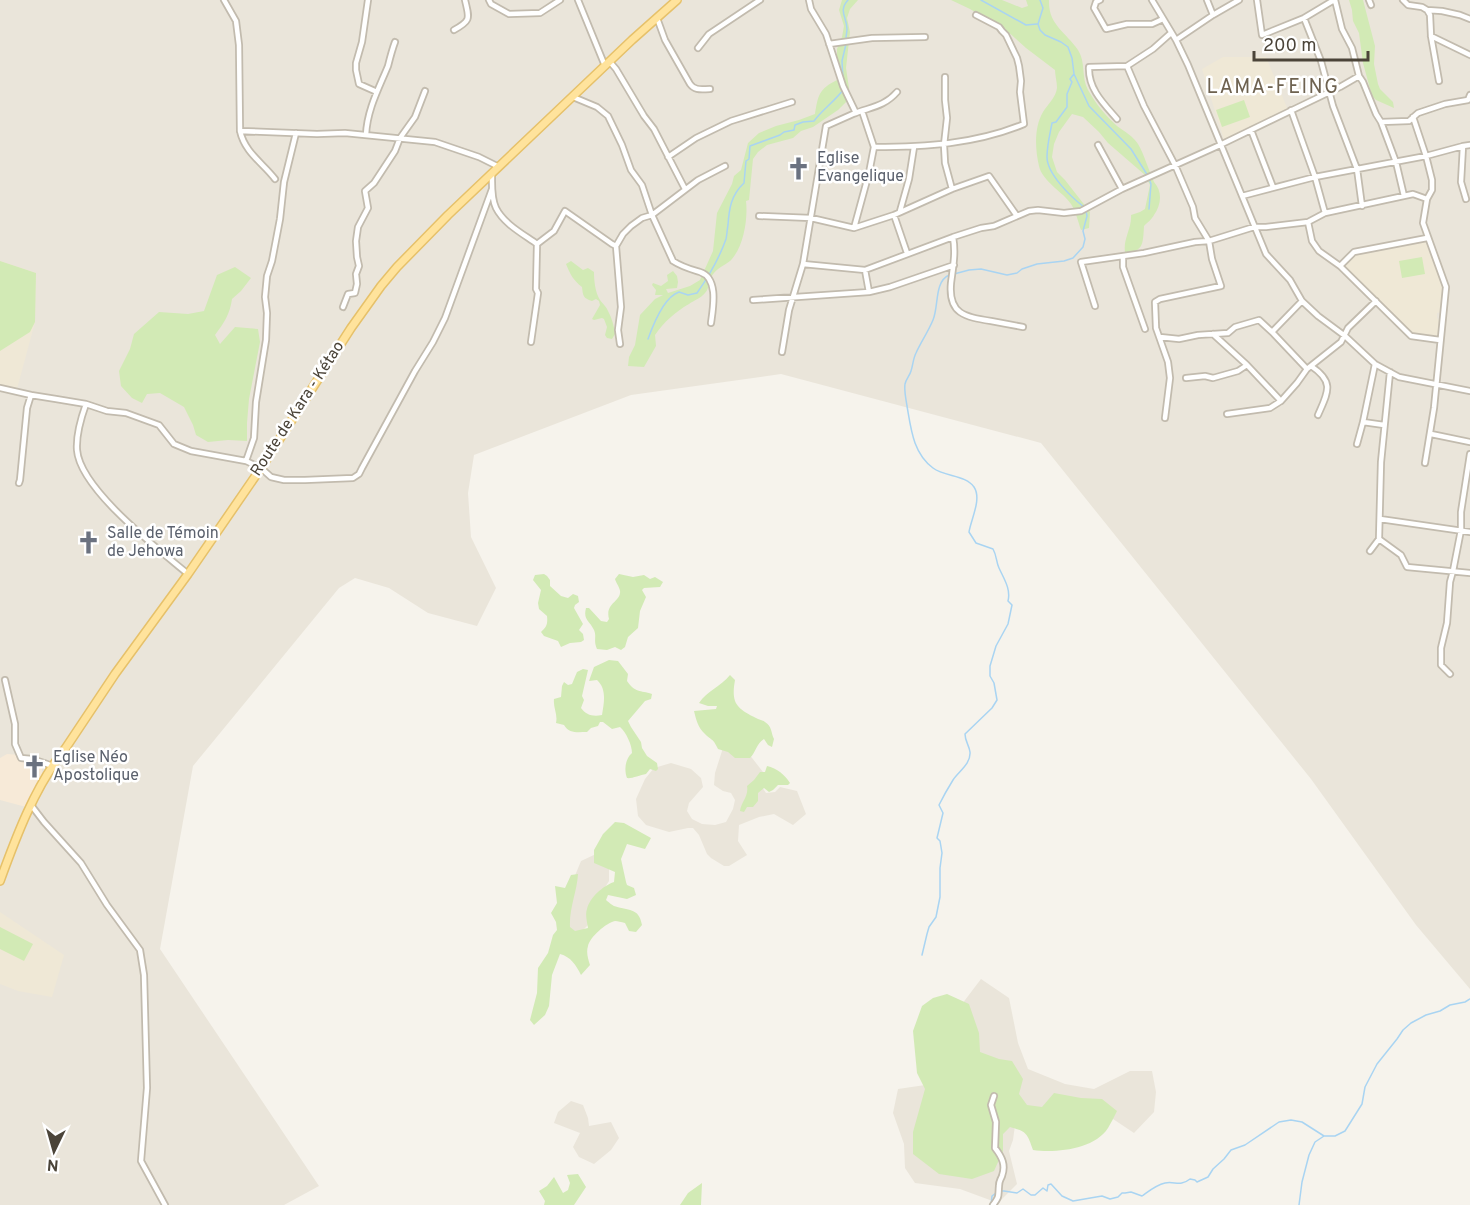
<svg xmlns="http://www.w3.org/2000/svg" width="1470" height="1205" font-family="Overpass,sans-serif">
<style>
.residential{fill:#eae5da}
.commercial{fill:#f7ead8}
.education{fill:#efe8d6}
.green{fill:#d2eab5}
.lines{fill:none;stroke-linecap:round;stroke-linejoin:round}
.stream{stroke:#a9d4f2;stroke-width:1.5}
.street-casing{stroke:#c2bbae;stroke-width:8}
.primary-casing{stroke:#e6c16a;stroke-width:10}
.street{stroke:#fff;stroke-width:4.5}
.primary{stroke:#ffe39c;stroke-width:7}
.labels{text-anchor:middle;dominant-baseline:central;stroke-width:5;stroke-linejoin:round;paint-order:stroke}
.worship-label{font-size:16px;fill:#5b616d;stroke:#fff;text-anchor:start}
.street-label{font-size:16px;fill:#4b4439;stroke:#fff}
.quarter-label{font-size:20px;letter-spacing:1.5px;fill:#6e6250;stroke:#fff}
</style>
<rect width="100%" height="100%" fill="#f6f3ec"/>
<!-- residential -->
<path class="residential" d="M0,0H1470V989L1416,925L1311,779L1041,443L781,374L631,395L474,455L468,493L471,537L496,588L477,626L428,613L389,588L355,578L339,588L193,766L160,949L319,1186L284,1205H0Z
M721,742L749,754L763,772L762,787L766,793L775,792L780,787L797,791L806,814L793,825L774,814L759,817L739,825L738,841L747,855L729,866H724L711,858L707,854L699,835L693,828H688L669,832L646,825L638,816L636,799L645,779L654,768L671,763L691,769L701,778L703,787L689,803L687,811L692,819L702,824L715,825L726,822L733,809L735,800L731,793L723,791L714,785L715,773L722,751Z
M596,854L609,865V881L602,892L589,924L580,933H567L574,878L581,861Z
M981,979L1009,998L1018,1043L1028,1069L1065,1084L1094,1089L1130,1071H1152L1156,1092L1154,1112L1134,1133L1110,1117L1016,1118L1013,1140L1009,1151L1017,1184L998,1203L960,1189L915,1183L905,1168L904,1144L893,1113L898,1089L932,1084L962,1004Z
M571,1101L583,1105L588,1118L589,1126L611,1122L619,1138L611,1150L594,1164L579,1157L573,1147L580,1133L554,1123L558,1112Z"/>
<!-- commercial -->
<path class="commercial" d="M7,754L21,755L37,762L42,768V779L26,807L0,800V758Z"/>
<!-- education -->
<path class="education" d="M1223,57H1266L1288,110L1224,140L1202,69Z
M1423,241L1427,243L1445,288L1442,312L1437,313V318L1440,321L1438,338L1413,333L1344,267L1354,255Z
M0,261L36,273L35,322L17,389L0,385Z
M0,912L64,955L52,997L18,991L0,984Z"/>
<!-- green -->
<path class="green" d="M842,0H858L850,9L847,18L850,32L846,68L849,88L847,101L838,110L813,127L801,131L793,138L767,145L758,152L753,159L749,200L746,201C748,218 744,245 732,259C728,264 720,266 714,273C709,278 710,288 705,293C701,298 693,301 689,304C675,312 664,322 655,335L656,346L644,367L628,366L629,357L635,345L640,315L655,299L663,295H655L656,290L652,285L653,283L661,286L668,281L667,275L673,271L677,276L678,282L677,288L666,289L668,293L690,286L700,280L713,251L717,213L732,184L734,176L741,170L748,143L759,133L776,126L799,120L815,114C818,95 819,89 837,80V49L842,37L844,26L839,10Z
M951,0H1002L1022,8L1028,6L1026,0H1049C1048,25 1066,32 1078,50C1086,62 1081,77 1088,90C1096,104 1105,115 1117,126C1124,131 1134,137 1138,144C1144,154 1149,171 1154,182C1163,192 1161,205 1154,215C1152,219 1147,223 1144,226C1143,242 1144,253 1125,252C1123,239 1132,228 1131,215L1140,212L1145,209L1150,185L1145,175L1108,143L1099,132L1083,117L1072,114L1059,132L1054,144L1052,157L1057,172L1065,180L1090,212L1089,228L1081,230C1078,221 1076,212 1071,204C1063,192 1042,181 1039,166C1035,149 1034,127 1043,112C1048,104 1056,97 1057,88C1057,82 1055,75 1055,70L1026,48L1006,30L970,9Z
M1349,0H1363L1375,46L1374,64L1378,84L1380,89L1393,102L1394,108L1376,100L1372,96L1363,63L1359,33L1353,21L1352,10Z
M1244,100L1250,117L1222,127L1216,110Z
M1422,257L1425,274L1402,278L1399,261Z
M0,261L36,273L35,322L30,332L0,351Z
M571,261L583,270L588,268L594,272C594,280 595,292 600,300C603,304 606,306 608,311C612,318 614,326 615,334L612,339L607,338L605,335L607,327L604,319L602,318L594,320L592,319L600,305L599,301L596,299L592,301C583,298 583,296 582,287C573,280 570,274 566,264Z
M235,267L251,278L241,291L232,299C230,314 224,323 215,335L220,344L235,327L258,329L260,342L249,399L247,423V441L228,440L208,442L196,435L193,425L184,407L160,393L147,394L142,403L132,398L121,386L119,371L130,349L134,334L159,312L188,314L204,311L217,275Z
M544,574L547,576L550,580V586L561,596L568,598L573,594L578,596L579,602L575,605L574,608L583,624L579,630L583,634L584,640L581,642L570,643L561,647L558,641L544,636L541,632C546,627 548,625 547,616L539,609L538,603L541,590L533,580L535,575Z
M619,574L633,577L644,575L650,579L655,577L663,582L660,587L644,588L642,590L646,597L640,611L638,628L628,637L625,647L621,650L615,647L607,650L597,649C593,640 597,637 594,630C589,620 583,620 586,608H589L601,621L607,622L609,619C605,604 619,602 620,593C621,589 616,583 615,579Z
M609,660L618,661L628,674L627,681C635,693 640,690 652,694L651,699L645,701L628,721L631,727L641,742L642,748L647,756L657,763L658,769L656,771L650,769L646,774C640,775 631,779 627,778C624,770 625,759 632,753C632,745 626,732 620,727L612,729L603,722H600L598,726L591,728L587,732C578,732 569,734 564,725L556,723C558,714 553,708 554,699L561,697L562,686L564,682L568,685L572,684L577,672L583,669L588,670L582,696L584,700L581,708C586,715 593,717 602,715C604,703 607,689 597,680L589,681L594,667Z
M730,675L735,680C731,703 736,708 756,718C759,720 763,720 765,722C772,726 771,733 774,739L772,747L768,745L764,739C756,744 756,752 750,758H735L728,752L718,749C713,738 712,741 705,734C698,728 696,719 694,711L716,709L717,706H708L699,703C707,691 720,687 730,675Z
M767,766C777,768 785,775 790,783L788,785H778L773,790L769,792L764,788L758,793V801L753,807H747L744,812L740,811C741,802 749,796 747,786L754,780L760,772H765Z
M615,822L624,823L651,838L645,849L627,844L621,859L626,882L627,885L634,888L636,895L627,899L608,895L606,900C607,901 612,905 614,906C628,911 639,907 642,925L636,932L629,931L625,923C621,922 618,921 615,921C606,923 590,937 588,946C586,952 588,959 590,965L581,975C576,965 571,957 560,954L552,975L549,1006L545,1015L534,1025L530,1020L537,993L538,968L548,953L553,935L557,930L556,922L551,913L557,903L555,886L565,888L571,875L578,874C577,892 569,908 570,927L575,931L588,928C587,922 585,914 587,909C590,897 603,886 614,882L615,872L594,863V850L603,834Z
M0,927L33,944L24,961L0,949Z
M947,994L969,1004L979,1033L980,1052L999,1059L1012,1061L1023,1079L1019,1094L1027,1105L1042,1107L1054,1093L1081,1098L1102,1099L1117,1111C1114,1117 1111,1123 1108,1128C1094,1150 1055,1153 1033,1150C1027,1133 1027,1132 1010,1127L1003,1134V1151L994,1171L972,1179L939,1174L913,1154V1132L925,1089L917,1073L913,1031L922,1006L933,998Z
M578,1174L586,1187L574,1205H544L545,1201L539,1191L547,1186L554,1177L563,1193L568,1190L570,1183L567,1175Z
M702,1183L701,1205H680L688,1193Z"/>
<g class="lines">
<!-- stream -->
<path class="stream" d="M981,0L1026,25L1037,24
M1040,0L1043,8L1038,24L1040,30L1045,35L1061,42L1068,47L1072,58L1074,74L1089,106L1131,149L1148,176L1151,184L1149,209
M846,39C846,35 847,32 847,29C847,17 838,11 848,0
M1074,74L1070,79L1072,82L1067,94V107L1056,122L1052,123C1050,134 1047,145 1047,157C1047,174 1071,197 1084,207
M843,80L842,61L846,44
M954,274L969,270L981,269L1007,275L1017,273L1022,269L1037,264L1064,261L1073,258L1083,247L1085,239L1083,231L1087,216L1086,211
M648,339C653,325 664,297 679,292L688,295L697,293C709,276 719,259 726,239C727,235 727,230 728,225C729,209 731,195 744,183L746,161L749,159L750,146L780,135L784,132L794,130L795,125L803,122L814,121C822,110 835,101 843,90
M922,955L927,934L929,927L936,917L940,897V868L942,853L940,841L937,838L943,813L939,805C943,797 948,788 953,780C959,771 971,764 970,752C969,745 965,741 965,734L992,708L997,700L994,683L990,676V666L996,646L1008,624L1012,605L1008,601C1011,589 1004,579 999,568C996,562 997,556 993,549L976,543L969,532C971,519 982,499 974,487C966,475 945,477 933,468C913,453 911,429 907,406C906,399 904,391 905,384C906,379 910,375 911,371C913,365 913,359 916,353C921,342 928,332 933,320C939,306 934,282 949,275
M1001,1191H1004L1017,1193L1023,1189L1031,1195H1035L1043,1188L1047,1191L1048,1185L1051,1184L1062,1196L1073,1201L1102,1196L1110,1199L1118,1197L1122,1193H1125L1131,1192L1142,1196C1149,1191 1156,1185 1165,1183C1175,1181 1180,1187 1190,1179L1195,1180L1197,1182L1208,1177L1213,1169L1224,1159L1231,1150L1245,1145L1279,1122L1291,1120L1302,1122L1324,1136
M991,1205L992,1196L996,1193
M1299,1205L1302,1182L1309,1155L1315,1142L1324,1136H1335L1345,1131L1362,1104L1365,1087L1377,1064L1397,1039L1403,1030L1411,1023L1426,1015L1440,1011L1450,1005L1465,1002L1470,999"/>
<defs>
<path id="street" d="M224,0L236,21L239,45L240,131C245,153 263,163 275,179
M368,0L362,42L356,63V70L359,84L377,92
M489,0L491,4L509,14L540,13L560,0
M578,0L605,66
M809,0L811,9L826,34L843,86L856,113
M1100,0L1096,2L1094,8L1106,29L1127,24H1152L1163,19
M1152,0L1176,40L1188,65L1266,254L1290,280L1302,301L1318,316L1345,336L1375,364L1399,377L1470,391
M1207,0L1213,15
M1257,0L1262,35L1304,18L1334,0
M1335,0L1342,29L1352,48L1359,76L1363,82L1376,114L1381,122L1409,121L1418,113L1445,104L1468,100L1470,95
M1369,0L1371,5
M1403,0L1408,5L1422,7L1427,10L1442,11L1460,15L1470,19
M1427,10L1430,15L1431,36L1439,81
M657,18L665,40L690,84C695,91 702,89 710,89
M1304,18L1321,61L1333,106L1357,169L1362,206
M454,30C472,20 469,18 465,0
M1431,36L1470,55
M1176,40L1213,15L1239,0
M829,44L872,38L925,37
M698,48L709,34L760,0
M610,62L616,69L644,116L654,129L685,189
M1127,66L1144,106L1175,165L1193,207L1195,218L1209,241L1212,259L1221,286L1160,299L1155,302L1156,328L1168,362L1170,378L1165,418
M945,77V100L947,118L944,145L945,163L952,189
M573,97L597,107L608,116L622,145L631,170L642,185L652,215L673,261C682,267 690,269 700,272C719,278 713,308 711,323
M1291,110L1315,177L1325,213
M1413,117L1426,156L1432,180V190L1427,199L1423,223L1446,287L1434,408L1425,463
M1117,119C1104,104 1088,89 1089,67L1127,66L1153,49L1171,33
M1381,122L1396,162L1404,196
M1251,130L1273,187
M240,131L317,134L345,133L435,142L479,157L499,167
M366,135C367,110 379,88 388,66C390,58 392,50 395,42
M1098,145L1122,189
M1463,146L1461,182L1466,199
M874,147C925,147 976,144 1024,124L1020,92L1021,81L1019,66L1017,58L1006,35L1002,31L999,27L976,15
M668,157L696,138L731,121L792,102
M492,174C492,184 491,198 496,208C504,224 523,234 537,244
M1242,196L1315,177L1426,156L1463,146L1470,145
M900,211L909,179L914,147
M894,215L907,253
M759,216L811,218L854,228L894,215L952,189L989,176L1017,216
M1308,222L1312,241L1319,251L1340,266L1411,336L1440,340
M854,228L869,173L874,147L862,111
M953,237C956,253 953,267 951,283C948,314 965,317 991,321C1002,323 1012,325 1023,327
M537,244L554,231L565,211L612,244L616,246
M1123,256V267L1145,329
M803,264L865,270L953,237L981,228L994,226L1029,211L1038,210L1064,213L1081,211L1122,189L1220,145L1340,87L1359,76
M1340,266L1354,252L1427,238
M865,270L869,292
M753,300L869,292L890,287L954,265
M1095,306L1081,262L1144,253L1195,242L1209,241L1254,227H1266L1308,222L1325,213L1413,194L1427,199
M343,307L348,294L355,293L357,284L356,274L359,266L357,257L356,241L358,227L368,208L365,191L374,183L395,151L400,138L415,117L425,91
M1272,332L1302,301
M1213,334L1247,365L1281,401
M1160,337L1179,339L1198,335L1228,333L1235,327L1259,320L1272,332L1307,369
M531,342L538,293L536,289L537,244
M620,344L618,330L621,307L616,246L623,234L631,226L642,218L652,215L698,180L725,166
M782,352L789,310L803,264L826,126C835,122 844,118 853,114C870,107 884,107 897,92
M1311,366C1335,382 1328,392 1318,415
M1390,372L1381,462L1379,539L1401,555L1407,567L1470,573
M1186,378L1205,376L1213,378L1238,371L1247,365
M0,388L31,395L56,399L86,404L107,411L126,413L159,425L174,444L191,451L246,461L261,468L271,477L284,480H305L353,478L359,474L362,468L415,371L433,342L445,318L492,189
M86,404C81,418 76,436 77,450C80,489 158,549 188,574
M1227,414L1270,408L1281,401L1297,383L1307,369L1341,342L1348,328L1376,301
M1363,422L1375,364
M1431,434L1470,442
M1357,444L1363,422L1384,425
M246,461L254,438L256,402L266,340L267,313L265,297L267,276L272,261L280,219L284,182L296,133
M19,483L20,480L27,408L31,395
M1380,519L1470,532
M1370,551L1379,539
M1450,674L1441,665V648L1447,623L1450,582L1453,571L1461,530V512L1470,454
M5,680L15,724V744L21,758L32,759L53,766
M31,805L44,822L81,863L107,905L140,950L144,975L147,1088L141,1161L165,1205
M993,1205C1000,1196 998,1196 999,1186C999,1181 1000,1181 1002,1176C1006,1165 1002,1157 995,1148L996,1122L991,1105L994,1096"/>
<path id="primary" d="M0,881C16,837 35,786 65,749L115,674L188,574L261,468L351,328L381,286L397,267L448,215L632,40L677,0"/>
</defs>
<!-- street casing -->
<use href="#street" class="street-casing"/>
<!-- primary casing -->
<use href="#primary" class="primary-casing"/>
<!-- street -->
<use href="#street" class="street"/>
<!-- primary -->
<use href="#primary" class="primary"/>
</g>
<!-- icons -->
<defs>
<symbol id="church-bare" viewBox="-9 -9 18 18"><path d="M-1.2-6h2.4v3.5h3.3v2.4h-3.3V6h-2.4V-.1h-3.3v-2.4h3.3Z" fill="#6b7280" stroke="#fff" stroke-width="2.5" paint-order="stroke"/></symbol>
</defs>
<g fill-rule="evenodd">
<use href="#church-bare" x="782" y="152" width="33" height="33"/>
<use href="#church-bare" x="72" y="526" width="33" height="33"/>
<use href="#church-bare" x="18" y="750" width="33" height="33"/>
</g>
<g class="labels">
<!-- worship labels -->
<g class="worship-label">
<text x="817" y="159">Eglise<tspan x="817" dy="18">Evangelique</tspan></text>
<text x="107" y="534">Salle de Témoin<tspan x="107" dy="18">de Jehowa</tspan></text>
<text x="53" y="758">Eglise Néo<tspan x="53" dy="18">Apostolique</tspan></text>
</g>
<!-- street labels -->
<g class="street-label">
<text transform="translate(298 409) rotate(-57)">Route de Kara - Kétao</text>
</g>
<!-- quarter labels -->
<g class="quarter-label">
<text x="1273" y="88">LAMA-FEING</text>
</g>
</g>
<!-- north arrow -->
<g transform="translate(54 1151) rotate(185)" stroke="#ffffff" stroke-width="4.5" paint-order="stroke">
<path d="M0-4.5L10 22L0 15L-10 22Z" fill="#4b4439"/>
<text y="-9" font-size="16" font-weight="bold" text-anchor="middle" fill="#4b4439">N</text>
</g>
<!-- scale -->
<path d="M1254 51v9h114v-9" fill="none" stroke="#4b4439" stroke-width="3"/>
<text x="1263" y="51" font-size="18" fill="#4b4439" stroke="#ffffff" stroke-width="4.5" paint-order="stroke">200 m</text>
</svg>
